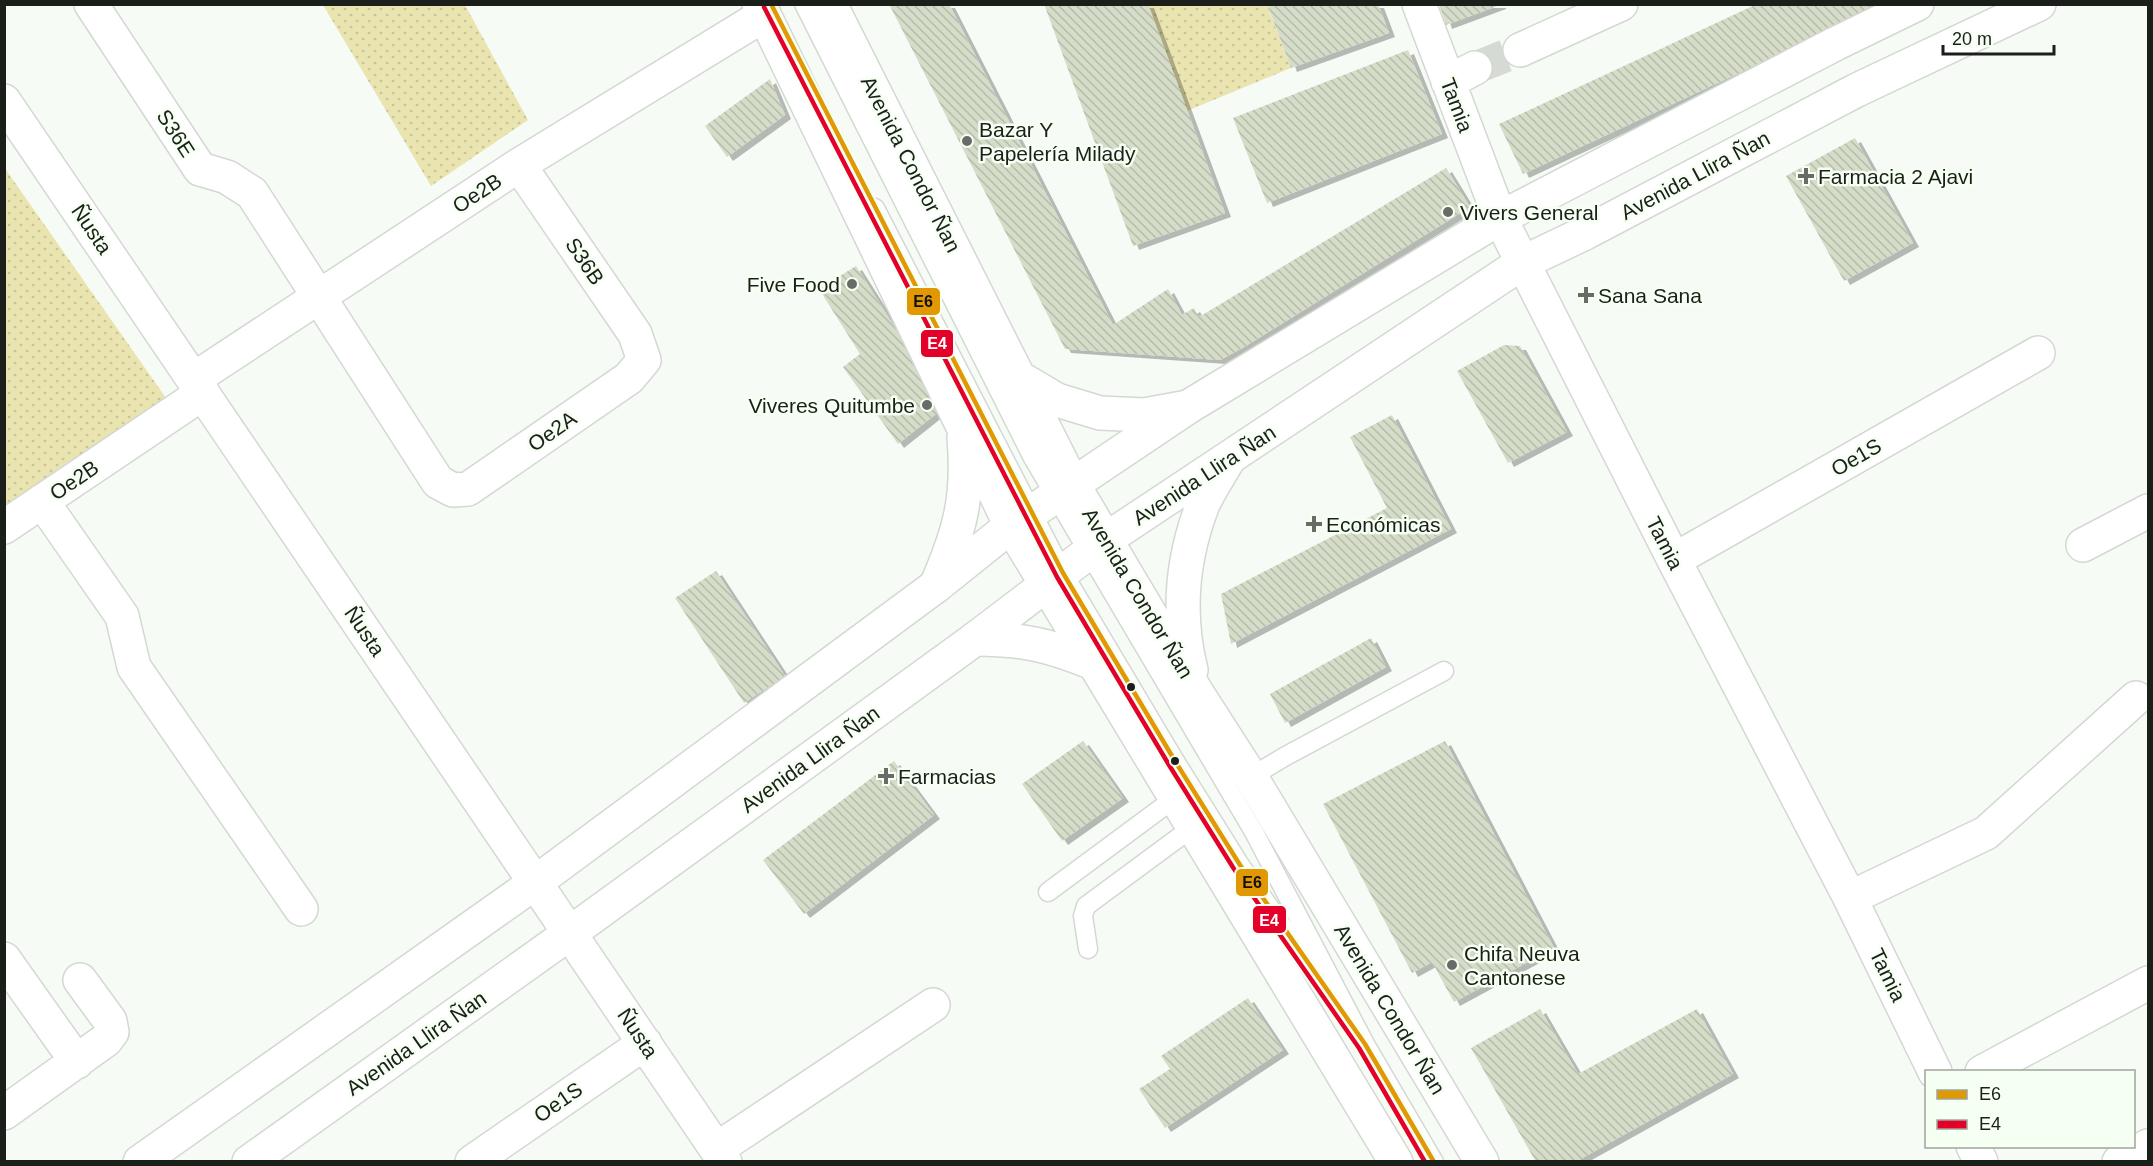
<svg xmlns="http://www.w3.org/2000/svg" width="2153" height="1166" font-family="Helvetica,sans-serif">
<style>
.park{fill:url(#park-dots)}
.building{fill:url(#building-back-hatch);filter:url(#shadow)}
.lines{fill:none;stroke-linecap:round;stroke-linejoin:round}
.minor-tunnel{stroke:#d5dbd4;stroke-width:33;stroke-dasharray:33 16;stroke-linecap:butt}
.service-casing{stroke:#d4d8d3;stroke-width:21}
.minor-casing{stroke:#d4d8d3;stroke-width:36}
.tertiary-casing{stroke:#d4d8d3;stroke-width:36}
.secondary-casing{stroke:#d4d8d3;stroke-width:36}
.service{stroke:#fefffe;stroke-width:18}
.minor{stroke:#fefffe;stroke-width:33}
.tertiary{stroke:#fefffe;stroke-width:33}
.secondary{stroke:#fefffe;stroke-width:33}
.bus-1-casing{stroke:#f5fff2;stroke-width:9}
.bus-2-casing{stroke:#f5fff2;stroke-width:9}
.bus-1{stroke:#e19803;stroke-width:4.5}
.bus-2{stroke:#e4002b;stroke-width:4.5}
.poi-dot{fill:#686c67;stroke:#f5fff2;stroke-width:2}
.bus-dot{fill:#1b1f1a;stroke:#f5fff2;stroke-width:2}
.labels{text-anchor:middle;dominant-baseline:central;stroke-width:5;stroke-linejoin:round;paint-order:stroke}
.street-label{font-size:21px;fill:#1b1f1a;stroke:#f5fff2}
.poi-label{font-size:21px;fill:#1b1f1a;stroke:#f5fff2;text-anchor:start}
.line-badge{stroke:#f5fff2;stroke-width:2}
.badge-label{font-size:16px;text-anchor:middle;font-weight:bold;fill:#fff}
.pale-badge-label{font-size:16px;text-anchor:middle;font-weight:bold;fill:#111}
</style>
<defs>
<pattern id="park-dots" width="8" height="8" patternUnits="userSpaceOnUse" patternTransform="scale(1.5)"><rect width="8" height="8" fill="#eae5b0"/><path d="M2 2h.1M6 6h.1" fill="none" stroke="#c8c497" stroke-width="1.8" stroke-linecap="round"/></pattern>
<pattern id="building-back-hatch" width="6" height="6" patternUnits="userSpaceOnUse" patternTransform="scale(1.5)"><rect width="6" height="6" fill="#d5dcc8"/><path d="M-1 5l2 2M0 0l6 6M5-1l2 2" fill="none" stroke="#b6bcab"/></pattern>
<filter id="shadow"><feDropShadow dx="6" dy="4" stdDeviation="0" flood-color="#0004"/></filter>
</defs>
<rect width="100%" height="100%" fill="#f6fcf5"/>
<!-- park -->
<path class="park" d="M323,5H465L528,120L431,186Z
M1148,5H1267L1291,68L1187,111Z
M4,167L166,398L5,507H4Z"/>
<!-- building -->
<path class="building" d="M889,4H949L1113,325L1168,289L1182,315L1194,308L1199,317L1446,168L1470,207L1244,347L1220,360L1065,349Z
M1044,4H1148L1225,213L1133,246Z
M1267,4H1378L1389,33L1291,68Z
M1439,4H1500V5L1446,25Z
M1757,4H1886L1523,174L1499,124Z
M1408,50L1442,134L1267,203L1233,118Z
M770,79L785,115L727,157L705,126Z
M1855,138L1913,243L1844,281L1786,176Z
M856,266L897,331L937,413L898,444L843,367L860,354L819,289Z
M1504,345L1520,346L1567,432L1508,463L1457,371Z
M1392,415L1451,529L1231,644L1221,594L1387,508L1350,437Z
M716,571L785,676L744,703L675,598Z
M1371,638L1386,667L1285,723L1270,694Z
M1083,741L1123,798L1062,841L1022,784Z
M1445,741L1554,948L1454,1002L1432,962L1412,973L1323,804Z
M894,761L934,815L804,914L763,860Z
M1248,998L1283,1050L1165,1128L1139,1089L1170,1069L1161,1056Z
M1540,1009L1578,1074L1697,1009L1733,1074L1575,1162H1536L1471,1048Z"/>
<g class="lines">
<!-- minor-tunnel -->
<path class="minor-tunnel" d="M1475,68L1520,50"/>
<defs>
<path id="service" d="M804,4L1033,458L1254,832L1365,1044L1434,1162
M875,208L1063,573L1175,761L1240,865L1323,984
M1251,777L1284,757L1444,671
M1048,892L1175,798
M1088,949L1083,916L1086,906L1193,827"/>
<path id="minor" d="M91,4L200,169L227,177L252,193L438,482L453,490L468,489L629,378L644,360L635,334L519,165
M1419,4L1500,218L1674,560L1850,898L1935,1072
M1520,50L1621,4
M1448,82L1475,68
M4,101L725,1162
M194,379L519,165L764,15
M42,501L122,616L134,667L301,909
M4,527L203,393
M2083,545L2148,511
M1674,560L2038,353
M1850,898L1986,833L2136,698
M4,959L77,1062
M1982,1072L2148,983
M4,1113L106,1040L112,1032L110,1021L80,980
M1973,1146L1981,1162
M717,1149L933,1005
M472,1162L645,1043
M2119,1162L2148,1146"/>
<path id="tertiary" d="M140,1162L536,882L936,586L1011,526L1188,407L1500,218L1835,44L1917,4
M249,1162L570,933L975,639L1105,540L1522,263L1585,233L1857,90L2039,4"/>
<path id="secondary" d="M759,4L1011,526L1396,1162
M830,4L1072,483L1197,693L1251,777L1482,1162
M1018,377L1057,400L1100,413L1144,415L1188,407
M936,586C960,531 969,498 964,438
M975,639C1022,639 1050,645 1093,663
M1191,670C1177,614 1182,558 1203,504C1210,489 1220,474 1228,460"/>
</defs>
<!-- service casing -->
<use href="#service" class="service-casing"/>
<!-- minor casing -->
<use href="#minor" class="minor-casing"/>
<!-- tertiary casing -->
<use href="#tertiary" class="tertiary-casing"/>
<!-- secondary casing -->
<use href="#secondary" class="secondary-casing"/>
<!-- service -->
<use href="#service" class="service"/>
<!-- minor -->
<use href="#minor" class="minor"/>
<!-- tertiary -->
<use href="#tertiary" class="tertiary"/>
<!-- secondary -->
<use href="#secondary" class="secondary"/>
<defs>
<path id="bus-1" d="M771,4L1063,573L1175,761L1240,865L1365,1044L1434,1162"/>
<path id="bus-2" d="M764,7L1057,577L1169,765L1234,869L1359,1048L1425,1162"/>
</defs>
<!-- bus-1 casing -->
<use href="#bus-1" class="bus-1-casing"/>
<!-- bus-2 casing -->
<use href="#bus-2" class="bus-2-casing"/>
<!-- bus-1 -->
<use href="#bus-1" class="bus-1"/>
<!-- bus-2 -->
<use href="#bus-2" class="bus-2"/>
</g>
<!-- markers -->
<g class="poi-dot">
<circle cx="967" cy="141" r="6"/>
<path d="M1803 167h6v6h6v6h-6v6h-6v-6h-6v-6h6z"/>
<circle cx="1448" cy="212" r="6"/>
<circle cx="852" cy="284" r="6"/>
<path d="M1583 286h6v6h6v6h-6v6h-6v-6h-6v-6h6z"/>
<circle cx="927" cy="405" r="6"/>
<path d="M1311 515h6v6h6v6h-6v6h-6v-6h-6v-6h6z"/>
<path d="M883 767h6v6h6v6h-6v6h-6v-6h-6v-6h6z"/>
<circle cx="1452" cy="965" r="6"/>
</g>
<g class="bus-dot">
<circle cx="1131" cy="687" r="5"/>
<circle cx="1175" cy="761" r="5"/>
</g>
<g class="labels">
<!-- street labels -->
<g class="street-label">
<text transform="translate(1457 105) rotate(69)">Tamia</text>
<text transform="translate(176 133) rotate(57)">S36E</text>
<text transform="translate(911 164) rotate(63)">Avenida Condor Ñan</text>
<text transform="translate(1695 175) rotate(-28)">Avenida Llira Ñan</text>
<text transform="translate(477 193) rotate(-33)">Oe2B</text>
<text transform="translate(92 229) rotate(56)">Ñusta</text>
<text transform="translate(585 261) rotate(56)">S36B</text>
<text transform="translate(552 431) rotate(-35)">Oe2A</text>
<text transform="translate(1856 457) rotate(-30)">Oe1S</text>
<text transform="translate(1204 475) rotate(-33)">Avenida Llira Ñan</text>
<text transform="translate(74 480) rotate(-34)">Oe2B</text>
<text transform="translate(1665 543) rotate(63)">Tamia</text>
<text transform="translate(1138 593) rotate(59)">Avenida Condor Ñan</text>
<text transform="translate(365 631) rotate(56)">Ñusta</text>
<text transform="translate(810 759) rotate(-36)">Avenida Llira Ñan</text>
<text transform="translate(1888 975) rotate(64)">Tamia</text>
<text transform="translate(1390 1009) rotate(59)">Avenida Condor Ñan</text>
<text transform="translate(638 1033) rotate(56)">Ñusta</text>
<text transform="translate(416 1043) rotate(-35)">Avenida Llira Ñan</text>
<text transform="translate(558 1102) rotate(-35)">Oe1S</text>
</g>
<!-- poi labels -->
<g class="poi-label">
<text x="979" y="129">Bazar Y<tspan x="979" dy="24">Papelería Milady</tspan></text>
<text x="1818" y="176">Farmacia 2 Ajavi</text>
<text x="1460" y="212">Vivers General</text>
<text x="840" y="284" text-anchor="end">Five Food</text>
<text x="1598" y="295">Sana Sana</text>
<text x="915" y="405" text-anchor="end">Viveres Quitumbe</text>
<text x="1326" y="524">Económicas</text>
<text x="898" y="776">Farmacias</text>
<text x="1464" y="953">Chifa Neuva<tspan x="1464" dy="24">Cantonese</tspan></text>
</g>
</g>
<g class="line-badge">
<rect x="906" y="287" width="35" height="29" rx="6" fill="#e19803"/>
<rect x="920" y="329" width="34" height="29" rx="6" fill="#e4002b"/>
<rect x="1235" y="868" width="34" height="29" rx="6" fill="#e19803"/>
<rect x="1252" y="905" width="35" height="29" rx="6" fill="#e4002b"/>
</g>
<g class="badge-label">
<text x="937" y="349">E4</text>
<text x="1269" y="926">E4</text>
</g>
<g class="pale-badge-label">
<text x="923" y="307">E6</text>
<text x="1252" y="888">E6</text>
</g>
<!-- border -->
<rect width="2153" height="1166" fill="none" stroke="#1b1f1a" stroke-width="12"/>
<!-- legend -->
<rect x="1925" y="1070" width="210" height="78" fill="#f5fff2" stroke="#9ea59c" stroke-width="1.5"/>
<rect x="1937" y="1090" width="30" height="9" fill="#e19803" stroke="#9ea59c" stroke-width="1.5"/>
<text x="1979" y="1100" font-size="18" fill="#1b1f1a">E6</text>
<rect x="1937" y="1120" width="30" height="9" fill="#e4002b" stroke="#9ea59c" stroke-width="1.5"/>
<text x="1979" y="1130" font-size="18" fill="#1b1f1a">E4</text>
<!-- scale -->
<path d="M1943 45v9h111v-9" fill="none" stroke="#1b1f1a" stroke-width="3"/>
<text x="1952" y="45" font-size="18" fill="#1b1f1a" stroke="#f5fff2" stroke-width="4.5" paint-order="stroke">20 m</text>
</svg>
